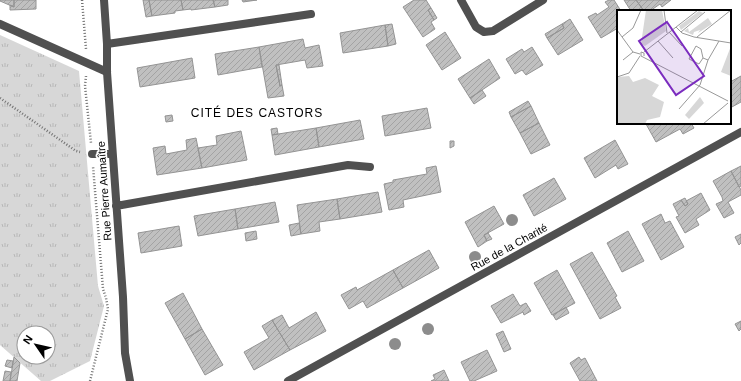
<svg xmlns="http://www.w3.org/2000/svg" width="741" height="381" font-family="Helvetica,sans-serif">
<style>
.park{fill:url(#park-tufts);fill-rule:evenodd}
.building{fill:url(#building-hatch);stroke:#949494}
.lines{fill:none;stroke-linecap:round;stroke-linejoin:round}
.path{stroke:#727272;stroke-width:2.5;stroke-dasharray:1 2;stroke-linecap:butt}
.service{stroke:#505050;stroke-width:8}
.minor{stroke:#505050;stroke-width:8}
.tree{fill:#8c8c8c}
.labels{text-anchor:middle;dominant-baseline:central;stroke-width:3.5;stroke-linejoin:round;paint-order:stroke}
.street-label{font-size:11px;fill:#000;stroke:#fff}
.neighbourhood-label{font-size:12px;letter-spacing:1px;fill:#000;stroke:#fff}
.inset-road{fill:none;stroke:#999;stroke-width:1}
.view{fill:#7b2cbf;fill-opacity:0.15;stroke:#7b2cbf;stroke-width:2}
.inset-edge{fill:none;stroke:#000;stroke-width:2}
</style>
<defs>
<pattern id="park-tufts" width="24" height="20" patternUnits="userSpaceOnUse"><rect width="24" height="20" fill="#d7d7d7"/><path d="M3 7l-1-3M5 7V3M7 7l1-3M15 17l-1-3M17 17v-4M19 17l1-3" fill="none" stroke="#b7b7b7"/></pattern>
<pattern id="building-hatch" width="6" height="6" patternUnits="userSpaceOnUse"><rect width="6" height="6" fill="#c0c0c0"/><path d="M-1 1l2-2M0 6l6-6M5 7l2-2" fill="none" stroke="#a3a3a3"/></pattern>
</defs>
<rect width="100%" height="100%" fill="#fff"/>
<!-- park -->
<path class="park" d="M0,35L79,71L98,286L104,306L90,361L50,381H41L0,345ZM24,333H48V357H24Z"/>
<!-- building -->
<path class="building" d="M0,0H14V7L0,1Z
M14,0H36V9L10,10V5L14,7Z
M143,0H149L152,16L146,17Z
M149,0H181L183,10L175,11V13L152,16Z
M181,0H213L215,7L191,10V9L183,10Z
M213,0H228V5L215,7Z
M242,0H257L243,2Z
M414,0H426L431,8L428,10L434,20L431,22L435,29L423,37L403,7Z
M609,0H614L621,11H618V28L601,38L588,17L596,13L597,15L609,7L605,2Z
M624,0H636L644,11H631Z
M636,0H671L662,7L660,4L650,11H644Z
M431,8L437,18L434,20L428,10Z
M570,19L583,40L558,55L547,38L564,28L562,24Z
M392,24L396,44L388,46L385,25Z
M562,24L564,28L547,38L545,34Z
M385,25L388,46L343,53L340,33Z
M445,32L461,58L442,70L426,45Z
M303,39L305,48L319,45L323,66L307,68L305,60L276,65L280,86L282,85L284,96L268,98L259,47Z
M259,47L262,67L218,75L215,54Z
M532,47L543,65L526,75L522,70L515,74L506,59L522,49L524,52Z
M192,58L195,78L140,87L137,68Z
M489,59L500,78L470,98L458,79Z
M276,65H279L282,85L280,86Z
M741,76V102L730,108V82Z
M482,90L486,96L474,104L470,98Z
M528,101L531,106L511,117L509,112Z
M531,106L539,123L520,133L511,117Z
M427,108L431,128L385,136L382,116Z
M172,115L173,121L166,122L165,116Z
M360,120L364,139L319,147L316,128Z
M539,123L550,145L531,154L520,133Z
M648,123H691L694,128L683,134L680,129L656,142L646,124Z
M277,128L278,134L272,135L271,129Z
M316,128L319,147L275,155L272,135Z
M241,131L247,160L202,168L198,148L217,145L216,136Z
M196,138L202,168L157,175L153,148L165,146L166,154L187,150L186,140Z
M615,140L628,164L618,169L616,165L595,178L584,158Z
M450,141H454V146L450,148Z
M436,166L441,192L403,200L404,207L389,210L384,184L393,182V180L427,174L426,168Z
M741,166V186L739,187L731,171Z
M731,171L741,190V195L728,202L734,213L724,218L716,204L723,201L722,197L713,181Z
M554,178L566,199L534,216L523,195Z
M378,192L382,212L340,219L337,199Z
M701,193L710,210L696,219L699,225L685,233L676,217L679,216L673,204L681,200L685,206L688,204L686,201Z
M685,198L688,204L685,206L681,200Z
M337,199L340,219L319,222L320,231L301,234L297,205Z
M275,202L279,222L238,229L235,209Z
M494,206L504,224L484,235L487,241L478,247L465,222Z
M235,209L238,229L198,236L194,216Z
M661,214L665,223L670,221L684,247L661,260L642,224Z
M299,223L301,234L291,236L289,225Z
M179,226L182,246L141,253L138,233Z
M256,231L257,239L246,241L245,233Z
M628,231L644,261L622,272L607,243Z
M488,233L492,239L487,241L484,235Z
M741,234V243L739,245L735,237Z
M429,250L439,268L403,288L393,270Z
M592,252L617,296L615,297L621,308L600,319L570,264Z
M393,270L403,288L367,308L363,301L349,309L341,295L356,287L357,290Z
M557,270L575,303L552,315L534,283Z
M183,293L202,329L185,339L165,303Z
M513,294L520,306L526,303L531,311L524,315L523,312L501,323L491,306Z
M566,307L569,313L556,320L553,315Z
M316,312L326,331L290,350L272,320L282,315L289,328Z
M272,320L290,350L254,370L244,352L269,338L262,326Z
M741,321V329L739,331L735,324Z
M202,329L223,365L205,375L185,339Z
M503,331L511,349L504,352L496,334Z
M487,350L497,371L474,381H470L461,362Z
M14,357L20,363L17,381H10Z
M579,357L581,360L585,358L597,381H580L570,363Z
M7,360L13,361L12,368L5,366Z
M444,370L449,381H431L435,379L433,375Z
M5,371L11,372L10,381H3Z"/>
<g class="lines">
<!-- path -->
<path class="path" d="M82,0L86,49
M86,76L85,86L91,143
M0,98L76,151L80,152
M90,381L108,309L106,298L103,289L93,166"/>
<!-- service -->
<path class="service" d="M0,24L107,72
M92,154H112"/>
<!-- minor -->
<path class="minor" d="M104,0L107,44V72L123,297L125,353L130,381
M461,0L476,27L484,32L493,31L543,0
M107,44L311,14
M116,206L348,165L370,167
M288,381L741,132"/>
</g>
<!-- trees -->
<g class="tree">
<circle cx="512" cy="220" r="6"/>
<circle cx="475" cy="257" r="6"/>
<circle cx="428" cy="329" r="6"/>
<circle cx="395" cy="344" r="6"/>
</g>
<g class="labels">
<!-- street labels -->
<g class="street-label">
<text transform="translate(104 191) rotate(-94)">Rue Pierre Aumaître</text>
<text transform="translate(509 247) rotate(-29)">Rue de la Charité</text>
</g>
<!-- neighbourhood labels -->
<g class="neighbourhood-label">
<text x="257" y="113">CITÉ DES CASTORS</text>
</g>
</g>
<!-- overview -->
<g transform="translate(617 10)">
<rect width="114" height="114" fill="#fff"/>
<path d="M82,1L86,3L64,20L62,16ZM91,8L95,14L81,23L83,20L77,22L76,25L67,21L71,18L72,22ZM114,36V66L104,62Z" fill="#d7d7d7"/>
<path d="M12,66L16,72L28,68L42,75L35,86L47,92L43,107L30,110L28,114H0V67ZM83,87L87,93L72,109L68,105Z" fill="#d7d7d7"/>
<path d="M29,0H45L49,21L28,36L24,34Z" fill="#d7d7d7"/>
<path class="inset-road" d="M47,0L50,23M59,17L65,23L77,27L114,33M0,20L16,42L23,44M52,22L65,36M64,22L88,2M5,27L16,18L24,0M80,27L114,0M41,31L56,48M27,42L81,0M27,46V43L24,42V46L111,91M86,48L82,54L72,49L79,36L84,39L86,48L91,50M6,50L16,42M0,67L12,63L23,46M62,99L83,75L91,50L102,31M86,114L111,93"/>
<path class="view" d="M50,12L87,66L59,85L22,31Z"/>
<rect width="114" height="114" class="inset-edge"/>
</g>
<!-- north arrow -->
<g transform="translate(36 345) rotate(304)"><circle r="19" fill="#ffffff" stroke="#999999"/>
<path d="M0-3L7 15L0 10L-7 15Z" fill="#000000"/>
<text y="-6" font-size="11" font-weight="bold" text-anchor="middle" fill="#000000">N</text>
</g>
</svg>
